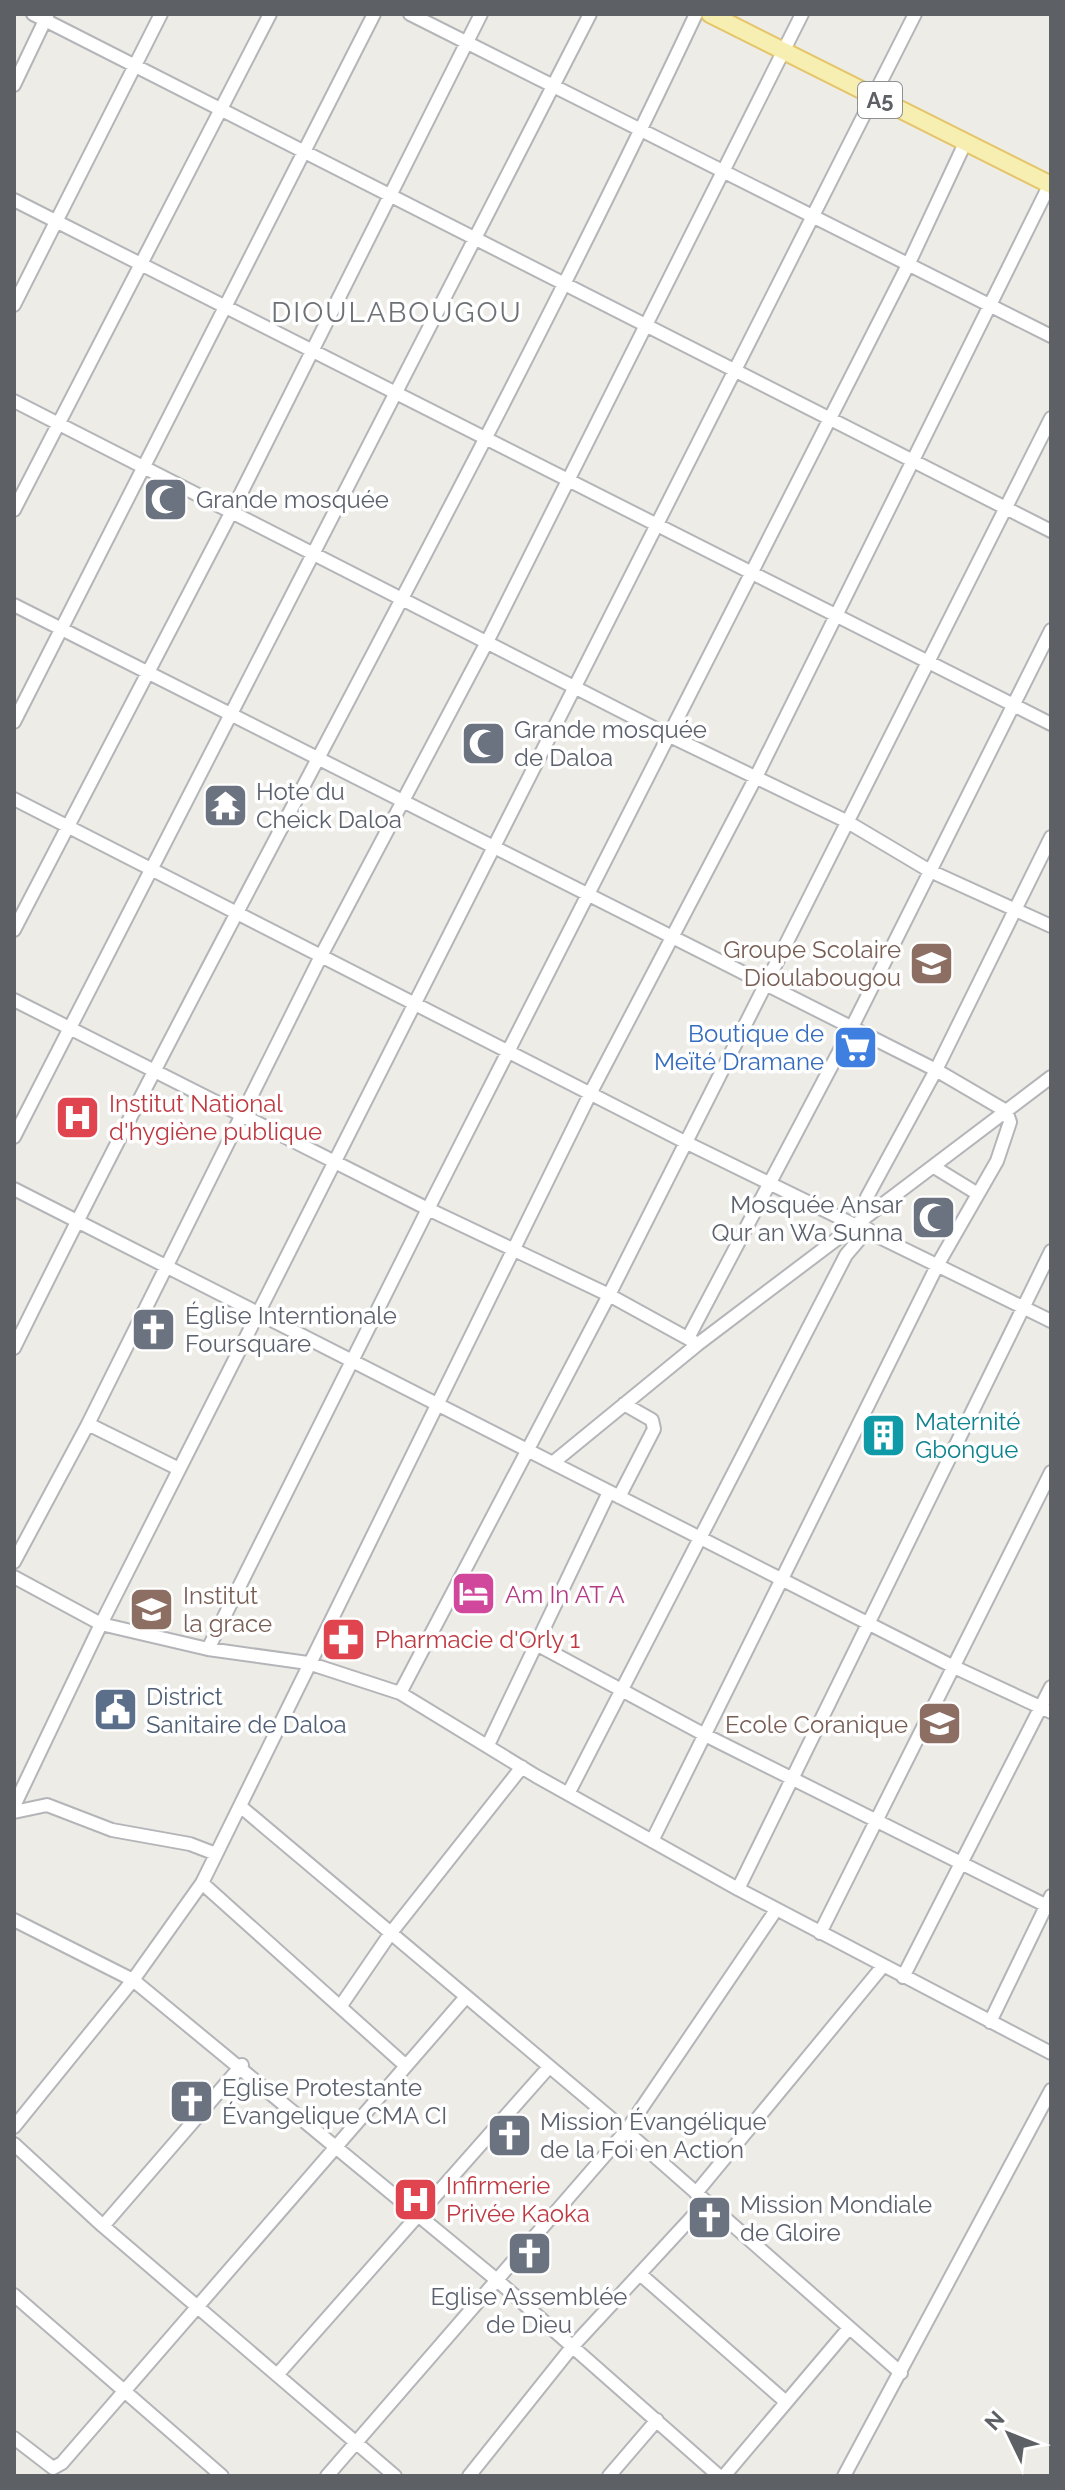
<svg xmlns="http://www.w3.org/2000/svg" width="1065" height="2490" font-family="Raleway,sans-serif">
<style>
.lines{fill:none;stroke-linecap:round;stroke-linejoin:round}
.minor-casing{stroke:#b3b5b9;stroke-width:16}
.major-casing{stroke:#e4c569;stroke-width:20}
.minor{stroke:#fff;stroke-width:12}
.major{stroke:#f7eeb2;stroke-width:16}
.labels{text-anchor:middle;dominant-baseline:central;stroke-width:7;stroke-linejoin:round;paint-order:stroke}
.shield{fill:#fff;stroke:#8e9092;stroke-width:2}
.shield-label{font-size:22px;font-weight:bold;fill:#5d6064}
.worship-label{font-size:24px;fill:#5b616d;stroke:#fff;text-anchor:start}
.education-label{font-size:24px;fill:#785e54;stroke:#fff;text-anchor:end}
.shop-label{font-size:24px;fill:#366cbe;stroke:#fff;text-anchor:end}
.health-label{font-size:24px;fill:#be3a42;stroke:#fff;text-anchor:start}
.culture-label{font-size:24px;fill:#0d838f;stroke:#fff;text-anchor:start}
.hotel-label{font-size:24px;fill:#b23c85;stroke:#fff;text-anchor:start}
.service-label{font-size:24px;fill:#4e5e75;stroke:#fff;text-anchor:start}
.quarter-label{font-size:28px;letter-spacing:2px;fill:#6e7276;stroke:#fff}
</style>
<rect width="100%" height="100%" fill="#eeece6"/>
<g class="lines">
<defs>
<path id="minor" d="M33,14L1051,531
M410,14L1051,336
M14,85L47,16
M14,200L1051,724
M14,305L161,14
M14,401L670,736L846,821L930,871L1051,926
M14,510L270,14
M14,605L936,1070L1006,1111L1010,1122L997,1161L938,1264L652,1841
M14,722L374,14
M14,799L685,1142L1051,1321
M14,930L232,511L481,14
M14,1000L428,1209L609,1295L698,1344
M14,1137L590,14
M934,1167L978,1194
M14,1189L954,1667L1051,1712
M865,1218L867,1197L936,1070L1051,837
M688,1338L851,1029L1051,630
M14,1348C235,900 483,466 696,14
M88,1424L179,1469
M555,1461L698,1344L1051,1077
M619,1497L654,1429L652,1420L624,1404
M14,1562L88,1424L322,954L487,642L802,14
M14,1577L101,1624L208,1649L308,1663L400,1693L536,1776L738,1889L1051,2053
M536,1644L705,1735L1051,1908
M208,1649L428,1209L909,263L966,141
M400,1693L609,1295L1051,418
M488,1745L609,1492
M568,1794L846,1255L868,1229
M14,1806L101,1624L915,14
M240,1806L626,2131L901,2373
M14,1812L47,1805L112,1830L190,1844L216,1854
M202,1883L406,2066
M738,1889L1051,1251
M14,1920L133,1980L498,2281L719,2476
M820,1933L1051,1472
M903,1977L1051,1687
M340,2007L390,1934L522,1767
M990,2022L1051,1896
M14,2127L133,1980L202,1883L591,1092L756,777L1050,184
M14,2144L103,2226L395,2476
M696,2193L883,1966
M103,2226L242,2065
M640,2274L786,2402
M14,2295L222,2476
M277,2375L549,2067
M14,2438L53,2468L62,2463L465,1998
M327,2476L626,2131L776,1910
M469,2476L572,2347L706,2202
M609,2476L657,2420
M724,2476L849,2328
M844,2476L1051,2090"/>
<path id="major" d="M710,14L1051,185"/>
</defs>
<!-- minor casing -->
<use href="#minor" class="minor-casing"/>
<!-- major casing -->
<use href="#major" class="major-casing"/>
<!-- minor -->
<use href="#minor" class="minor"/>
<!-- major -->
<use href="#major" class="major"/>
</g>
<!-- icons -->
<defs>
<symbol id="mosque-square" viewBox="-11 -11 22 22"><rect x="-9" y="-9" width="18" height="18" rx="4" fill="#6b7280" stroke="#fff"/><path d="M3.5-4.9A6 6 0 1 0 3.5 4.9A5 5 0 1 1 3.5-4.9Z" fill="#fff"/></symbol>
<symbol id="temple-square" viewBox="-11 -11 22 22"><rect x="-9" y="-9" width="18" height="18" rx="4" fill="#6b7280" stroke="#fff"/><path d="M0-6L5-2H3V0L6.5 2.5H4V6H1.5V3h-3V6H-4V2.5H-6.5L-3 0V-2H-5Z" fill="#fff"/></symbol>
<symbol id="school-square" viewBox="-11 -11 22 22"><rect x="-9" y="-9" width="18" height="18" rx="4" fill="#8d6e63" stroke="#fff"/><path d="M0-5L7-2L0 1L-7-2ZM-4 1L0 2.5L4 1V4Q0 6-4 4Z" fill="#fff"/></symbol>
<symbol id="supermarket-square" viewBox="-11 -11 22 22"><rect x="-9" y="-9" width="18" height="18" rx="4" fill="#3f7fe0" stroke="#fff"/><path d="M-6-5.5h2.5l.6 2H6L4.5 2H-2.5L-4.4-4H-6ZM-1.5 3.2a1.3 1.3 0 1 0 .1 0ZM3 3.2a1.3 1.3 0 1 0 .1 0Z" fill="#fff"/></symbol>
<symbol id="hospital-square" viewBox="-11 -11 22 22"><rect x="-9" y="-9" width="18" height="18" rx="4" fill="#e0444e" stroke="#fff"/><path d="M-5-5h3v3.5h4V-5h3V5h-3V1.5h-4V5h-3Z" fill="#fff"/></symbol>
<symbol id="church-square" viewBox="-11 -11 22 22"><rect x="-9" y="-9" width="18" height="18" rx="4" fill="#6b7280" stroke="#fff"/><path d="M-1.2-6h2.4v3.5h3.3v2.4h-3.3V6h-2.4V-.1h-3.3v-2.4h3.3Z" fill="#fff"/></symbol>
<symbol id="building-square" viewBox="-11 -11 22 22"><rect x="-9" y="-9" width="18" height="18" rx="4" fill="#0f9aa8" stroke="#fff"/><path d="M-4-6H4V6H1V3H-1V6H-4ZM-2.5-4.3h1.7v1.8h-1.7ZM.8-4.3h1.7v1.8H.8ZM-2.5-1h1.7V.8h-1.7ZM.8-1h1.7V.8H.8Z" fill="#fff"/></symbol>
<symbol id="hotel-square" viewBox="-11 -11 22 22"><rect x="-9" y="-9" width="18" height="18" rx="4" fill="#d1479c" stroke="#fff"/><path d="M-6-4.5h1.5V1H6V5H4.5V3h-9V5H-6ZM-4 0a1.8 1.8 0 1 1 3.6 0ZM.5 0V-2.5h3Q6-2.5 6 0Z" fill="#fff"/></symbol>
<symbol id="pharmacy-square" viewBox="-11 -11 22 22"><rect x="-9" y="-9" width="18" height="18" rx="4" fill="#e0444e" stroke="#fff"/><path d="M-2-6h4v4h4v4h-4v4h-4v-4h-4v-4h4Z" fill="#fff"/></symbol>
<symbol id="civic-square" viewBox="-11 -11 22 22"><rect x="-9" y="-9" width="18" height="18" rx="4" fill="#5c6f8a" stroke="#fff"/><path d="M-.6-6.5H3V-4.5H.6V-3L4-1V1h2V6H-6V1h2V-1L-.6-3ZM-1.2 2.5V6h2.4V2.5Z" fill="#fff"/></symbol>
</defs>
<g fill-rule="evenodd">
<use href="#mosque-square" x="140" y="474" width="51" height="51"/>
<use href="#mosque-square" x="458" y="718" width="51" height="51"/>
<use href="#temple-square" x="200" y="780" width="51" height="51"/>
<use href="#school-square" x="906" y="938" width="51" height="51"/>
<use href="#supermarket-square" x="830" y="1022" width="51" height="51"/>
<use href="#hospital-square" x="52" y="1092" width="51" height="51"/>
<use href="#mosque-square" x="908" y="1192" width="51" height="51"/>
<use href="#church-square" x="128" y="1304" width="51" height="51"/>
<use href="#building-square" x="858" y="1410" width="51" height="51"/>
<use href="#hotel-square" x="448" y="1568" width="51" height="51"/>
<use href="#school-square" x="126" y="1584" width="51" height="51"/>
<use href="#pharmacy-square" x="318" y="1614" width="51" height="51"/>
<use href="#civic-square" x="90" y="1684" width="51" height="51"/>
<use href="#school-square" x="914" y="1698" width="51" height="51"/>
<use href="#church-square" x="166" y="2076" width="51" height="51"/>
<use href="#church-square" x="484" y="2110" width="51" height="51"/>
<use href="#hospital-square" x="390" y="2174" width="51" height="51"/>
<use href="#church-square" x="684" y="2192" width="51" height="51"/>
<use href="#church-square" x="504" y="2228" width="51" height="51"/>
</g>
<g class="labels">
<!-- shield labels -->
<rect class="shield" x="858" y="82" width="44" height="36" rx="6"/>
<g class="shield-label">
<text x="880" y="100">A5</text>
</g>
<!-- worship labels -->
<g class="worship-label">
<text x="196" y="499">Grande mosquée</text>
<text x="514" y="729">Grande mosquée<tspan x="514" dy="28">de Daloa</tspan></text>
<text x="256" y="791">Hote du<tspan x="256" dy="28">Cheick Daloa</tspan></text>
<text x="903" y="1204" text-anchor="end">Mosquée Ansar<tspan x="903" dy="28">Qur an Wa Sunna</tspan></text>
<text x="185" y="1315">Église Interntionale<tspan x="185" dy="28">Foursquare</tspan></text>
<text x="222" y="2087">Eglise Protestante<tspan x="222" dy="28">Évangelique CMA CI</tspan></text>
<text x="540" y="2121">Mission Évangélique<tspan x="540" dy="28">de la Foi en Action</tspan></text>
<text x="740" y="2204">Mission Mondiale<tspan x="740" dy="28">de Gloire</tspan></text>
<text x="529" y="2296" text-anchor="middle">Eglise Assemblée<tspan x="529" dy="28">de Dieu</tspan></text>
</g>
<!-- education labels -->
<g class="education-label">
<text x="901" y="949">Groupe Scolaire<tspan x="901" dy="28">Dioulabougou</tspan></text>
<text x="183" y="1595" text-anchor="start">Institut<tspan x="183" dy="28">la grace</tspan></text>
<text x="908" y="1724">Ecole Coranique</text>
</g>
<!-- shop labels -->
<g class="shop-label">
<text x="824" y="1033">Boutique de<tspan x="824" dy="28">Meïté Dramane</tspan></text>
</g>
<!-- health labels -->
<g class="health-label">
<text x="109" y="1103">Institut National<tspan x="109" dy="28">d'hygiène publique</tspan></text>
<text x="375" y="1639">Pharmacie d'Orly 1</text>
<text x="446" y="2185">Infirmerie<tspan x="446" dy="28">Privée Kaoka</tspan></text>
</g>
<!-- culture labels -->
<g class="culture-label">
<text x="915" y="1421">Maternité<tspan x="915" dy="28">Gbongue</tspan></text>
</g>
<!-- hotel labels -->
<g class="hotel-label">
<text x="505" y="1594">Am In AT A</text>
</g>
<!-- service labels -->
<g class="service-label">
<text x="146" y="1696">District<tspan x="146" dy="28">Sanitaire de Daloa</tspan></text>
</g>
<!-- quarter labels -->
<g class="quarter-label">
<text x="397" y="312">DIOULABOUGOU</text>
</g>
</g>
<!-- border -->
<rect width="1065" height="2490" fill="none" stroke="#5d6064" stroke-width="32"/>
<!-- north arrow -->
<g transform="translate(1009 2434) rotate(313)" stroke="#ffffff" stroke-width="6" paint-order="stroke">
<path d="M0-6L14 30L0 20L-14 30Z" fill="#5d6064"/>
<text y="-12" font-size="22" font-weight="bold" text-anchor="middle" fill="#5d6064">N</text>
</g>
</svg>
